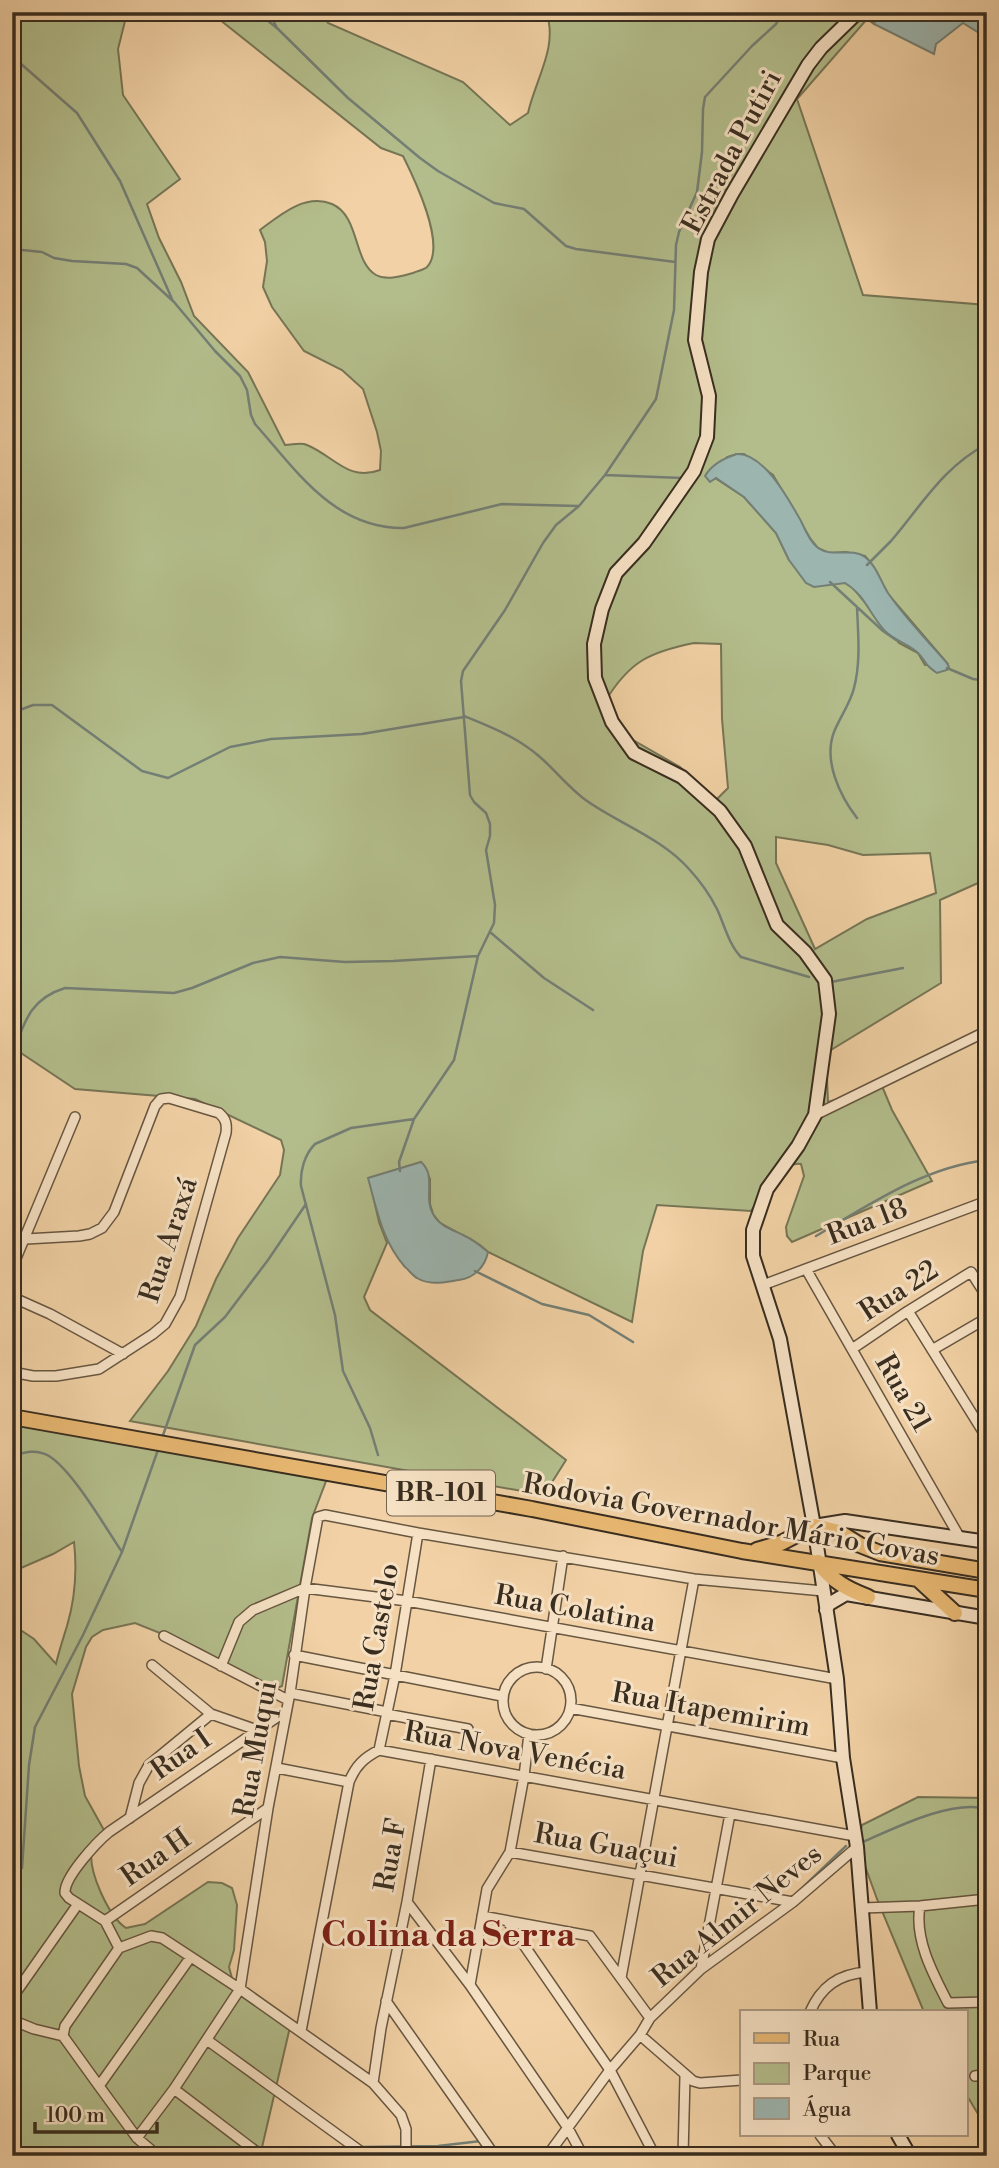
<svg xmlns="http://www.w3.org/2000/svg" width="999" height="2168" font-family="'Libre Bodoni',serif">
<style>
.green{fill:#b3bd8b;stroke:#767555;stroke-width:2;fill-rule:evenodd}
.water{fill:#9cb5af;stroke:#747f75;stroke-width:2}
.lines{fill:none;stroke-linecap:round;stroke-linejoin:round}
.stream{stroke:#747f75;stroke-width:2.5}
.street-casing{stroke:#675640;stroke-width:12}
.secondary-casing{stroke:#392d1f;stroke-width:16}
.primary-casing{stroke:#392d1f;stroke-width:18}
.street{stroke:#f6e1c4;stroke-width:9}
.secondary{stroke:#f6e1c4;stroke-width:12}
.primary{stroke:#e8b872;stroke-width:14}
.labels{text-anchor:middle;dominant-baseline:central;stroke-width:6;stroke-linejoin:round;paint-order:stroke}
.shield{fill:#f6e1c4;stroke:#726350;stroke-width:2}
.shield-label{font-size:26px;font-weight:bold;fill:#392d1f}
.street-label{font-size:28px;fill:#392d1f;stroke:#f6e1c4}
.district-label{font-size:35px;font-weight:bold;fill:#7a1f14;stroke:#f6e1c4}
</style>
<rect width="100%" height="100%" fill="#f1d1a5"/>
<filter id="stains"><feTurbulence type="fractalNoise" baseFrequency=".00286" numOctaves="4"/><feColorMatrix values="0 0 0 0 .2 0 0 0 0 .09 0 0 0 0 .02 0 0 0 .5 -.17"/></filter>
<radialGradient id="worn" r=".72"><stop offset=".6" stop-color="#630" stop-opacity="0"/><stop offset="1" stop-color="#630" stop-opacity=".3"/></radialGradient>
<!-- green -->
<path class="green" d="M12,12H133L126,17L118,49L123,95L180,179L147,204L159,238L181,282L194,316L248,372L285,445C292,445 301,442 307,445C334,456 348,482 380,470L381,451L377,432L363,389L342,370L304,351L272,307L263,287L267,261L265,242L260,230C280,215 305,193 332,204C360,216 353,262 376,275C387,281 402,276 413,273C417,271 424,270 427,267C447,246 414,178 403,156L381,148L210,12H321L328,23L463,82L510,125L528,113C535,80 559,46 546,12H879L874,24L867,19L797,99L863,295L987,305V879L940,900L941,983L826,1053L828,1102L882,1086L892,1110L932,1181L792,1242L787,1236L786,1227L804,1176L801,1164C777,1161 763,1194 751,1211L657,1205L643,1251L632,1322L488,1252L480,1245L440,1223L433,1214L430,1204V1179L421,1162L369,1178L379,1222L387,1243L364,1297L370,1310L566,1460L544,1495L130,1421L168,1371L196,1326L216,1279L238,1238L280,1175L284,1150L281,1140L195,1099L75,1089L12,1047ZM737,454H744L773,475L810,538L818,548L829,553L846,552L865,556L871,563L888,594L947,663L925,665L918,653L899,643L853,588L845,583H838L789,560L776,533L744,497L715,478L727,457ZM694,643L721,644L722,719L728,788L716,800L680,767L626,736L606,700C630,661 650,652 694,643ZM776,837L828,845L863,855L930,853L936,893L867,919L815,949L776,863Z
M12,1420L328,1476L312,1518L282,1686L275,1689L251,1678L200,1649L135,1623L103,1630L92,1637L86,1647L72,1694L79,1766L85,1796L105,1832C101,1837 94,1842 92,1849C87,1870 109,1917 126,1928L145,1924L208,1882L222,1883L232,1888L237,1905L234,1950L229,1967L233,1982L290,2027L260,2156H12V1628L16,1627L34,1639L56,1664C59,1651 63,1639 67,1626C75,1599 77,1569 74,1542L53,1554L12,1572Z
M918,1797L987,1798V2129L966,2094V2012H924L877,1899L857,1844L862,1825Z"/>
<!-- water -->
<path class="water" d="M879,12H987V38L963,23L936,44L934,54L874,24Z
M737,454C764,453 789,500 801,521C805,530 810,542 818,548C832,558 852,547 865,557C876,565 881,582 888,593C905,618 928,641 947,663L949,667L947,670L937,673C923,664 927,662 918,653C909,644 895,641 885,631C870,615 865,595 845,583L814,587L806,583L789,560L776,533L744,497L716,478L710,482L705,476C712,464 724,458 737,454Z
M421,1162C437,1176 423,1197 433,1214C440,1227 454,1230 465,1236C474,1240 481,1246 488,1252C485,1267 474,1278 459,1280C445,1282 430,1286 417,1278C413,1276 409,1270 405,1267C382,1241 377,1210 368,1178Z"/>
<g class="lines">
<!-- stream -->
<path class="stream" d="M257,12L278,29L348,98L420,158L438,171L494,203L524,209L566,246L576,249L675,262
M269,12L277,28
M12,56L77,113L120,181L172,299
M12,249L42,252L54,258L72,261L126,264L137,268L174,302L215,351L240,376L247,390L251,415L255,424C296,470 334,529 404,528L502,504L579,506
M605,475L682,478
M867,565C875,557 883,549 891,541C921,506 944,466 987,444
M830,582L883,631L896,640
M857,607C858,633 861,662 854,688C850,704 840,717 834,732C823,761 840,796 857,818
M947,668L973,679L987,681
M12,713L33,705H52L142,771L168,778L230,747L271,739L362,734L464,717
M464,716C491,727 517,737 540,757C556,771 569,788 587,801C620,824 663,839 689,869C700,881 710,895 717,909C724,924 729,945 741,957L809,977
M490,932L544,978L593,1010
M831,982L903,968
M12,1055C24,1024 29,999 65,988L174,993L192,988L253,963L280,957L345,962L393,961L478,956
M400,1171L399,1162L414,1119L454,1060L478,956L494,923L495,905L486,850L490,836V824L486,813L474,802L470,795L461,681L463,671L505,610L543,543L556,525L579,506L605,475L656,399L674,310L676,245L679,232L697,192L702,152L703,109L705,97L752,46L776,24L783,12
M816,1236C869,1205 924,1167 987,1160
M475,1271L542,1304L589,1315L633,1342
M162,1438L195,1345L225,1317L268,1260L306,1204
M378,1455L370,1428L343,1371L335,1315L301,1186C300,1172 304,1155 315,1144L351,1128L414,1119
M12,1458C23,1451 37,1449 49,1456C73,1471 105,1527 122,1552
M863,1842C895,1828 952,1799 987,1809
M22,1868L29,1765L35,1727L83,1635L122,1552L159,1447
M798,1892L846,1846
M362,2147L438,2146L481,2141"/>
<defs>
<path id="street" d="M12,1092L14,1089
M815,1115L987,1031
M12,1268L75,1117
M806,1269L960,1538
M763,1285L987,1201
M12,1297L50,1314L123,1354
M908,1311L987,1438
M852,1349L908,1311L971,1272L987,1297
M932,1350L987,1318
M12,1372L33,1376H56L99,1369L153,1334L165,1324L180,1297L226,1133C227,1124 226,1119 219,1113L169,1098L161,1099L155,1106L114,1212L102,1228L90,1234L79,1236L26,1239
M164,1636L288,1700
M294,1655L502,1696
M152,1665L211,1714L257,1730
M221,1666L239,1622L253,1610L305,1588L407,1601L837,1679
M503 1701a34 34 0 1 1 68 0a34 34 0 1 1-68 0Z
M546,1669L563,1556
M290,1693L387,1712
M570,1708L843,1758
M286,1711L109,1832C97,1842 64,1877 65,1893L69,1898L105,1921L119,1948L151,1936L162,1938L240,1989L373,2083L401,2115L406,2129V2156
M386,1714L468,1729
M379,1750L395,1675L418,1533
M277,1768L349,1782
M130,1818L139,1783L149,1765L211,1714
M510,1852L793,1902
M407,1902L470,1985L568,2128L583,2156
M920,1906C914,1939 933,1974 948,2003L987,2002
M862,1908L920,1906L987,1899
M482,1916L590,1936L650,2018
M105,1921L268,1808
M508,1922L610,2070L655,2156
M119,1948L65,2026L63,2036L99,2086L190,1958
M701,1969L730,1814
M621,1978L694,1579
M470,1985L487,1889L510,1852L524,1776L529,1734
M12,1998L78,1904
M386,2001L495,2156
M810,2012C821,1987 838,1974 867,1972
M12,2020L34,2029L63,2036
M301,2031L349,1782C356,1765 364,1758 379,1750L855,1836
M640,2035L693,2081L700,2083L742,2080
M207,2040L367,2156
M975,2076L987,2074
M373,2083L381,2028L407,1902L431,1759
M99,2086L137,2138
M174,2089L262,2156
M820,2135L836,2156
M158,2156L137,2138L174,2089L240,1989L268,1808L290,1693L305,1588L318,1517L325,1515L418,1533L694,1579L823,1591
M547,2156L610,2070L640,2035L650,2018L701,1969L793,1902L857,1847
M683,2156L685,2076"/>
<path id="secondary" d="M858,12L821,48L808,65L732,194L708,239L701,272L695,340L709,396L707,437L694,471L644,543L616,573L602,609L594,644L595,678L612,722L634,753L682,777L720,811L745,846L777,925L805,952L825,980L829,1014L815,1115L798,1146L767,1189L753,1230V1256L780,1339L814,1526L837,1679L843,1758L857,1847L870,2012
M814,1526L845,1521L987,1542
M826,1610L829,1604L846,1594L987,1618
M898,2135L910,2156"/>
<path id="primary" d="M12,1417L532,1509L742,1551L987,1590
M757,1550L781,1543L814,1526L839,1532L860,1545L880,1553L987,1571
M818,1562C832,1581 847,1589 868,1597
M918,1579L955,1613"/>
</defs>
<!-- street casing -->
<use href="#street" class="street-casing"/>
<!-- secondary casing -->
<use href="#secondary" class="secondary-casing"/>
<!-- primary casing -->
<use href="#primary" class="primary-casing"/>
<!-- street -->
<use href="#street" class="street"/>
<!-- secondary -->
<use href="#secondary" class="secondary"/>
<!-- primary -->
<use href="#primary" class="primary"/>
</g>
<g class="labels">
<!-- shield labels -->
<rect class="shield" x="387" y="1470.5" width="108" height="45" rx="5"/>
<g class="shield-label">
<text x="441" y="1493">BR-101</text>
</g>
<!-- street labels -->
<g class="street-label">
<text transform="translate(732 152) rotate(-62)">Estrada Putiri</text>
<text transform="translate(867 1222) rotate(-21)">Rua 18</text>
<text transform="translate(169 1240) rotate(-72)">Rua Araxá</text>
<text transform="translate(899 1291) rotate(-33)">Rua 22</text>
<text transform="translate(903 1393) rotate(60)">Rua 21</text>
<text transform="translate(731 1520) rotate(10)">Rodovia Governador Mário Covas</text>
<text transform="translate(575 1609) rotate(10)">Rua Colatina</text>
<text transform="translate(377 1637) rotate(-80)">Rua Castelo</text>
<text transform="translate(711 1710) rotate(10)">Rua Itapemirim</text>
<text transform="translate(256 1749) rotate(-80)">Rua Muqui</text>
<text transform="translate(515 1751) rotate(10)">Rua Nova Venécia</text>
<text transform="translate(181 1755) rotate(-35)">Rua I</text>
<text transform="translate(606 1846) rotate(10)">Rua Guaçui</text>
<text transform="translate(391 1855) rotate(-80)">Rua F</text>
<text transform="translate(156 1858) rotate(-35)">Rua H</text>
<text transform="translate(737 1916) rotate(-39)">Rua Almir Neves</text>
</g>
<!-- district labels -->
<g class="district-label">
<text x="448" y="1935">Colina da Serra</text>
</g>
</g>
<!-- margin -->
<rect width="999" height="2168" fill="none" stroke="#f1d1a5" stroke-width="42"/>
<rect x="14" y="14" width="971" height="2140" fill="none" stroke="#392d1f" stroke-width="3.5"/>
<rect x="21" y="21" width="957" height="2126" fill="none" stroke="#392d1f" stroke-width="2"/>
<!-- legend -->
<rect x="740" y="2010" width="228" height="126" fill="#f6e1c4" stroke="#aa9982" stroke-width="2"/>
<rect x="754" y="2033" width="35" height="10" fill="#e8b872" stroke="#aa9982" stroke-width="2"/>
<text x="803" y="2046" font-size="21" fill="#392d1f">Rua</text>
<rect x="754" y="2063" width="35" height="21" fill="#b3bd8b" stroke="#aa9982" stroke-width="2"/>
<text x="803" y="2080" font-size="21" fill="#392d1f">Parque</text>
<rect x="754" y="2098" width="35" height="21" fill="#9cb5af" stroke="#aa9982" stroke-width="2"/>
<text x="803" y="2116" font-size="21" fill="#392d1f">Água</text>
<!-- scale -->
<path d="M35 2122v10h122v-10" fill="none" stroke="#392d1f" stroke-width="3.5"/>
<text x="46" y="2122" font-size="21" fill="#392d1f" stroke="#f6e1c4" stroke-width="5" paint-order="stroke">100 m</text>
<rect width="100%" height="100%" filter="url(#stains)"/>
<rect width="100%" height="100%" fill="url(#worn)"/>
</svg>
